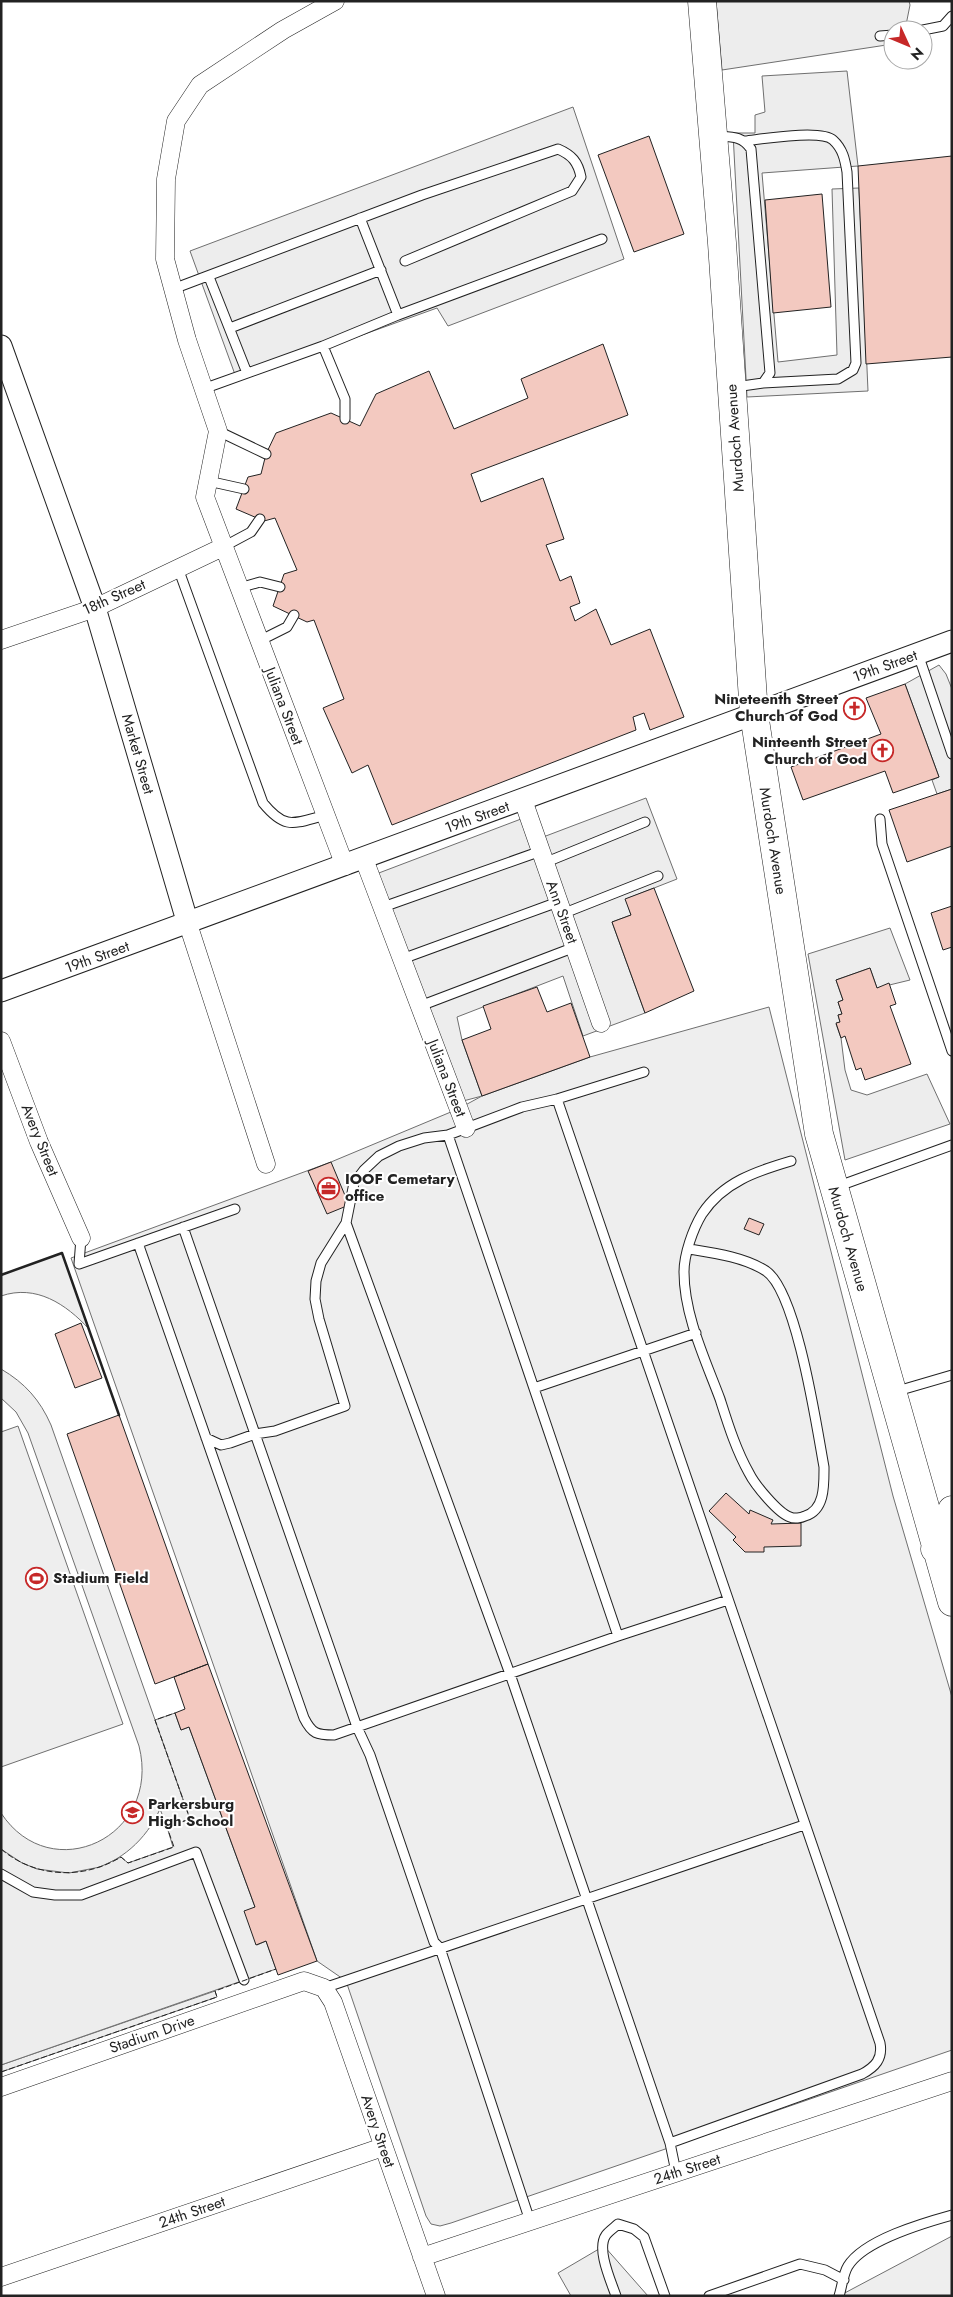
<svg xmlns="http://www.w3.org/2000/svg" width="953" height="2297" font-family="Jost,sans-serif">
<style>
.green{fill:#eee;stroke:#6f6f6f}
.parking{fill:#ededed;stroke:#6f6f6f}
.building{fill:#f3c9c0;stroke:#222}
.lines{fill:none;stroke-linecap:round;stroke-linejoin:round}
.service-casing{stroke:#222;stroke-width:11}
.minor-casing{stroke:#222;stroke-width:19}
.tertiary-casing{stroke:#222;stroke-width:23}
.primary-casing{stroke:#222;stroke-width:29}
.service{stroke:#fff;stroke-width:9}
.minor{stroke:#fff;stroke-width:18}
.tertiary{stroke:#fff;stroke-width:21}
.primary{stroke:#fff;stroke-width:28}
.fence{stroke:#222;stroke-width:1;stroke-dasharray:6 2.5;stroke-linecap:butt}
.wall{stroke:#222;stroke-width:2.5}
.labels{text-anchor:middle;dominant-baseline:central;stroke-width:4;stroke-linejoin:round;paint-order:stroke}
.street-label{font-size:15px;fill:#222;stroke:#fff}
.poi-label{font-size:15px;font-weight:bold;fill:#222;stroke:#fff;text-anchor:start}
</style>
<rect width="100%" height="100%" fill="#fff"/>
<!-- green -->
<path class="green" d="M769,1007L893,1496L952,1697V2050L451,2223L440,2226L431,2224L426,2216L346,1981L317,1961L71,1258L331,1162L458,1109L482,1096L590,1057Z
M62,1253L89,1329C66,1304 36,1284 1,1296V1275Z
M1,1369C25,1383 40,1400 51,1425L190,1819L167,1827L160,1809C132,1872 56,1895 1,1849V1813C51,1889 162,1837 139,1746L28,1433L16,1412L1,1398Z
M18,1426L123,1724L1,1767V1432Z
M215,1991L217,1997L1,2072V2065Z
M952,2236V2296H839Z
M604,2246L648,2296H571L558,2273Z"/>
<!-- parking -->
<path class="parking" d="M716,1H909L910,5L905,30H893V44L722,70Z
M847,71L858,166L762,173L778,362L837,355L832,189L859,188L868,391L747,397L733,133H755V115L765,112L762,76Z
M573,107L624,259L448,326L437,308L237,380L190,251Z
M939,665L946,674L952,689V789L937,794L932,780L939,777L905,684Z
M646,798L677,879L626,899L631,915L612,922L645,1013L583,1036L563,976L457,1017L462,1040L482,1096L448,1105L363,879L521,819L530,842Z
M890,928L910,980L877,988L870,968L836,980L843,1000L838,1002L842,1014L838,1015L840,1022L836,1024L841,1038L845,1070L851,1090L867,1095L927,1074L950,1124L845,1160L808,954Z
M175,1713L181,1730L189,1727L255,1907L257,1945L266,1941L276,1969L1,2065V1849L22,1863L37,1869L69,1873L100,1867L121,1857L128,1863L173,1847L167,1827L190,1819L155,1720Z"/>
<!-- building -->
<path class="building" d="M649,136L684,234L634,252L598,155Z
M952,156V357L866,364L858,166Z
M822,194L831,307L773,313L765,200Z
M603,344L628,415L471,474L481,502L543,478L564,539L546,545L560,581L571,576L580,603L570,607L575,621L596,609L611,645L650,629L684,717L650,730L644,713L633,717L636,730L392,825L368,765L352,773L323,708L344,699L314,620L307,622L273,606L284,574L297,570L275,518L264,521L236,509L248,477L261,474L266,454L276,433L331,413L360,426L376,394L429,371L454,429L528,398L521,379Z
M905,684L939,777L893,793L885,771L803,800L791,767L881,734L866,698Z
M952,789V846L907,862L889,810Z
M654,888L694,991L645,1013L612,922L631,915L625,899Z
M952,906V947L943,950L931,913Z
M870,968L877,988L889,983L896,1004L890,1006L911,1064L865,1080L861,1068L856,1070L845,1036L841,1038L836,1023L840,1022L838,1015L842,1014L838,1002L843,1000L836,980Z
M537,987L547,1012L571,1003L590,1057L482,1096L462,1040L491,1029L483,1006Z
M331,1162L349,1205L327,1214L308,1171Z
M749,1218L764,1224L759,1235L744,1229Z
M81,1323L102,1378L75,1388L55,1334Z
M119,1415L208,1664L155,1684L67,1434Z
M726,1493L749,1514L750,1510L773,1520L771,1524L801,1523V1546L764,1547V1552H745L733,1540L736,1537L709,1511Z
M208,1664L317,1961L278,1975L266,1941L256,1945L244,1911L255,1907L189,1727L181,1730L175,1713L185,1709L174,1677Z"/>
<g class="lines">
<defs>
<path id="service" d="M923,30L943,26L952,16
M880,36L893,35
M717,136C732,137 742,136 751,149L770,373L763,383L735,387
M745,141C763,139 821,129 833,140C843,149 845,160 847,172L856,363L853,370L838,379L763,383
M209,277L247,373
M173,289L422,195L558,149C572,155 578,162 581,177L572,191L405,261
M398,315L602,239
M230,328L381,270
M323,346L345,399V419
M203,389L323,346L398,315L360,218
M218,431L266,454
M208,481L244,489
M223,547L251,532L260,519
M178,568L263,803C286,831 294,823 326,815
M239,588L260,582L280,587
M259,641L287,627L294,615
M918,654L952,754
M880,819L882,844L952,1051
M544,863L645,822
M383,907L541,851
M562,914L658,876
M402,959L558,902
M420,1006L575,947
M557,1099L880,2043C883,2059 875,2067 862,2074L670,2143
M448,1135L618,1636
M836,1187L952,1145
M346,1223L510,1674L670,2143L676,2172
M183,1227L357,1727L370,1755L434,1942L440,1948L530,2221
M81,1238L79,1264L235,1209
M138,1243L304,1718C312,1734 317,1735 334,1735L618,1636L728,1600
M689,1249C714,1253 744,1257 766,1271C797,1292 817,1429 824,1467C824,1485 825,1510 805,1516C801,1518 794,1519 790,1517C778,1513 755,1485 749,1473C736,1450 728,1424 720,1399C705,1359 684,1315 684,1272C684,1254 693,1229 702,1214C723,1182 757,1171 791,1161
M534,1388L696,1333
M894,1392L952,1375
M206,1438L221,1445L230,1443L255,1434L275,1431L345,1406L319,1319L315,1299L316,1281L321,1263L346,1223L354,1183L364,1170L379,1156L399,1146L424,1138L448,1135L522,1107L557,1099L644,1072
M1,1874L33,1892L55,1895H81L196,1852L244,1980
M324,1988L804,1825
M616,2296C611,2281 596,2249 606,2235C609,2231 615,2227 618,2224L634,2229L644,2237L665,2296
M709,2296L800,2264L825,2270L844,2280
M839,2296C842,2287 843,2274 848,2266C864,2240 923,2223 952,2215"/>
<path id="minor" d="M335,1L283,30L200,85L176,121L166,179L165,259L187,340L218,431L205,497L345,866
M1,640L95,608L223,547
M523,800L601,1023
M364,859L466,1128
M188,924L266,1164
M1,1041L39,1142L81,1238
M1,2087L304,1981L324,1988L333,2002L436,2296
M422,2257L952,2081
M1,2277L383,2147"/>
<path id="tertiary" d="M1,346L95,608L188,924
M1,991L952,641"/>
<path id="primary" d="M702,1L722,243L754,714L819,1134L952,1602
M935,1549L952,1510"/>
</defs>
<!-- service casing -->
<use href="#service" class="service-casing"/>
<!-- minor casing -->
<use href="#minor" class="minor-casing"/>
<!-- tertiary casing -->
<use href="#tertiary" class="tertiary-casing"/>
<!-- primary casing -->
<use href="#primary" class="primary-casing"/>
<!-- service -->
<use href="#service" class="service"/>
<!-- minor -->
<use href="#minor" class="minor"/>
<!-- tertiary -->
<use href="#tertiary" class="tertiary"/>
<!-- primary -->
<use href="#primary" class="primary"/>
<!-- fence -->
<path class="fence" d="M1,1849C35,1878 83,1880 121,1857L128,1863L174,1847L167,1827L190,1819L155,1720L175,1713
M1,2072L217,1997L215,1991L276,1969"/>
<!-- wall -->
<path class="wall" d="M1,1275L62,1253L119,1415"/>
</g>
<!-- icons -->
<defs>
<symbol id="church-ring" viewBox="-11 -11 22 22"><circle r="9.5" fill="#fff" stroke="#c62828" stroke-width="1.5"/><path d="M-1.2-6h2.4v3.5h3.3v2.4h-3.3V6h-2.4V-.1h-3.3v-2.4h3.3Z" fill="#c62828"/></symbol>
<symbol id="office-ring" viewBox="-11 -11 22 22"><circle r="9.5" fill="#fff" stroke="#c62828" stroke-width="1.5"/><path d="M-6-3h4V-5.5h4V-3h4V5H-6ZM-1-4.5V-3h2v-1.5ZM-6 0V1H6V0Z" fill="#c62828"/></symbol>
<symbol id="stadium-ring" viewBox="-11 -11 22 22"><circle r="9.5" fill="#fff" stroke="#c62828" stroke-width="1.5"/><path d="M0-5a6.5 5 0 1 0 0 10a6.5 5 0 1 0 0-10ZM-3.5-1.8h7v3.6h-7Z" fill="#c62828"/></symbol>
<symbol id="school-ring" viewBox="-11 -11 22 22"><circle r="9.5" fill="#fff" stroke="#c62828" stroke-width="1.5"/><path d="M0-5L7-2L0 1L-7-2ZM-4 1L0 2.5L4 1V4Q0 6-4 4Z" fill="#c62828"/></symbol>
</defs>
<g fill-rule="evenodd">
<use href="#church-ring" x="842" y="696" width="25" height="25"/>
<use href="#church-ring" x="870" y="738" width="25" height="25"/>
<use href="#office-ring" x="316" y="1176" width="25" height="25"/>
<use href="#stadium-ring" x="24" y="1566" width="25" height="25"/>
<use href="#school-ring" x="120" y="1800" width="25" height="25"/>
</g>
<g class="labels">
<!-- street labels -->
<g class="street-label">
<text transform="translate(735 438) rotate(-94)">Murdoch Avenue</text>
<text transform="translate(114 597) rotate(-24)">18th Street</text>
<text transform="translate(885 666) rotate(-20)">19th Street</text>
<text transform="translate(284 706) rotate(69)">Juliana Street</text>
<text transform="translate(138 754) rotate(74)">Market Street</text>
<text transform="translate(477 817) rotate(-20)">19th Street</text>
<text transform="translate(773 841) rotate(81)">Murdoch Avenue</text>
<text transform="translate(562 912) rotate(70)">Ann Street</text>
<text transform="translate(97 957) rotate(-20)">19th Street</text>
<text transform="translate(447 1078) rotate(69)">Juliana Street</text>
<text transform="translate(40 1140) rotate(68)">Avery Street</text>
<text transform="translate(848 1239) rotate(74)">Murdoch Avenue</text>
<text transform="translate(152 2034) rotate(-19)">Stadium Drive</text>
<text transform="translate(378 2131) rotate(71)">Avery Street</text>
<text transform="translate(687 2169) rotate(-18)">24th Street</text>
<text transform="translate(192 2212) rotate(-19)">24th Street</text>
</g>
<!-- poi labels -->
<g class="poi-label">
<text x="838" y="699" text-anchor="end">Nineteenth Street<tspan x="838" dy="17">Church of God</tspan></text>
<text x="867" y="742" text-anchor="end">Ninteenth Street<tspan x="867" dy="17">Church of God</tspan></text>
<text x="345" y="1179">IOOF Cemetary<tspan x="345" dy="17">office</tspan></text>
<text x="53" y="1578">Stadium Field</text>
<text x="148" y="1804">Parkersburg<tspan x="148" dy="17">High School</tspan></text>
</g>
</g>
<!-- border -->
<rect width="953" height="2297" fill="none" stroke="#222222" stroke-width="5"/>
<!-- north arrow -->
<g transform="translate(908 45) rotate(134)"><circle r="24" fill="#ffffff" stroke="#a7a7a7"/>
<path d="M0-4L9 19L0 12L-9 19Z" fill="#c62828"/>
<text y="-8" font-size="14" font-weight="bold" text-anchor="middle" fill="#222222">N</text>
</g>
</svg>
